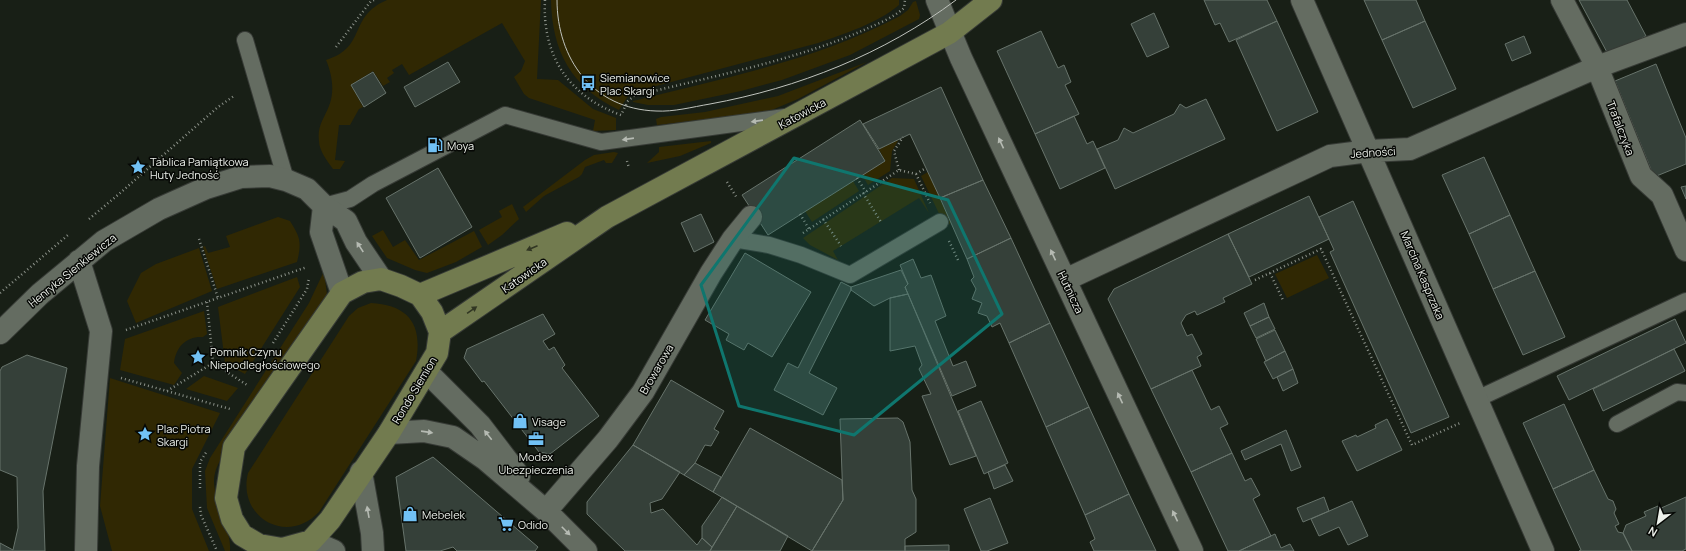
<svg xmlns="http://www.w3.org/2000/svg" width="1686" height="551" font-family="Manrope,sans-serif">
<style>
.green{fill:#302803}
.building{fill:#354039;stroke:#67736b}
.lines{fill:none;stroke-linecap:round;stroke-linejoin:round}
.service-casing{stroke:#373b36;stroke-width:18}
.minor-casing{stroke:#373b36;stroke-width:24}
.tertiary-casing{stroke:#373b36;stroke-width:24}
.secondary-casing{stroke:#373b36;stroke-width:24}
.path{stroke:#8c928a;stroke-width:2.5;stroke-dasharray:1 3;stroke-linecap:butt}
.service{stroke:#646c61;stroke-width:16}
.minor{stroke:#646c61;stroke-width:22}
.tertiary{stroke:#646c61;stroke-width:22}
.secondary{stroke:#727b4f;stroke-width:22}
.tram{stroke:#bfc3bd;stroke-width:1}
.oneway{fill:#b6bbb3}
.oneway2{fill:#313623}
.marked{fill:#0f766e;fill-opacity:0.2;stroke:#0f766e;stroke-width:3;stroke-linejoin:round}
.labels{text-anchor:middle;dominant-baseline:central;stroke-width:3;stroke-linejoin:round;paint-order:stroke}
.poi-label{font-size:11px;fill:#ecf0ea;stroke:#060805;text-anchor:start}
.street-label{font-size:11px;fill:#ecf0ea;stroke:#060805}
</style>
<rect width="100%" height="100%" fill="#181f16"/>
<!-- green -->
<path class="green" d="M387,0H541L537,79L558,80L593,109L616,118V130L593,131L595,120L529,98L524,94L514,77L521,71L525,61L502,23L409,75L402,64L392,70L394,73L387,78L390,82L383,86L373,71L351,85L363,107L359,109L350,125H339L335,160L345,161L340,169H333C327,161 319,150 319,141C317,126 324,119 329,106C335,91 332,74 326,60C368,47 347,17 387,0Z
M551,0H899V5C878,23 844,34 818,43L630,93L619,110C571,87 552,51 551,0Z
M916,1L920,15L919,19L850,55L782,80L741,91L674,105H648L633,102V101C723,78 818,60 900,16L908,10L913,2Z
M867,62L798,99L767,112L657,125L656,119L661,117L705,112L778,96Z
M899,139L892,151L890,171L868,185L862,175L885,161L879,149Z
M711,141V143L680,156L647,163L659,152V147Z
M614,152L618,153L612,163H606L604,160L585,167L582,174L579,177L544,196L526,212L523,207L585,160L594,155Z
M928,172L951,223L945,226L921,176Z
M892,178L914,179L929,213L919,198L833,251L838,260L810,245L803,238Z
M853,181L859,191L812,222L805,211Z
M512,204L519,219L502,235L488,245L479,230L502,217L499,211Z
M278,217L290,221C300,237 302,242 297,262L217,289L203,247L205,246L208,253L230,247L226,236Z
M383,230L393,247L405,240L419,260L474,231L482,247L456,262L427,273L415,270L387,258L372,236Z
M199,248L212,291L136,323L127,301L141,273L156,264Z
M1317,255L1329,278L1287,298L1275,274Z
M324,271L327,295L226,450C222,457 217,465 215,473C209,495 232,526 230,551H225L207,508L205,471L210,458L309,303Z
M297,277L300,287L245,374L225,363L218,307Z
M371,303C408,305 423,324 416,361L319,512C287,546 237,517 248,473L349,316L358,308Z
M204,311L207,334L203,337C186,336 176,347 174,363L182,373L174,385L120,370L125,339Z
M204,376L238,388L227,401L186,389Z
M110,378L220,413L192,469V509L209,551H112L100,506Z"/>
<!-- building -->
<path class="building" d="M1204,0H1267L1277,21L1229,42L1220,23L1215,25Z
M1364,0H1416L1425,21L1382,40Z
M1579,0H1627L1646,36L1609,56Z
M1154,13L1169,47L1147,57L1131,24Z
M1277,21L1318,112L1277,131L1236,40Z
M1425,21L1456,89L1413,108L1382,40Z
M1041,31L1058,68L1064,65L1071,82L1065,85L1079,114L1035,134L997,51Z
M1524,36L1531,53L1512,61L1505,44Z
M448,62L460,82L415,107L404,87Z
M1656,64L1686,138V164L1654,177L1615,81Z
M373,72L386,93L364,107L351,85Z
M941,87L983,180L940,198L910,134L879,149L863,124Z
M1206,99L1225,139L1115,189L1097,149L1118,140L1124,128L1133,133L1174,114L1180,104L1186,108Z
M1074,116L1087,144L1093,141L1105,168L1060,189L1035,134Z
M860,120L885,161L768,235L742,195Z
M1484,157L1510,215L1469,234L1442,175Z
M438,168L472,227L420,258L386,198Z
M983,180L1011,238L967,259L940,198Z
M1686,186V199L1681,187Z
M1309,196L1329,239L1249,277L1228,234Z
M1353,201L1449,417L1411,433L1330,252L1334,250L1319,217Z
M701,214L714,242L694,252L681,223Z
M1510,215L1535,271L1493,289L1469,234Z
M1228,234L1252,284L1223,298L1225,302L1197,315L1195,311L1186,315L1181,323L1187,336L1192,334L1202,354L1197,357L1201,366L1151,389L1108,299L1114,289Z
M1011,238L1050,323L1009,343L1000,323L992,327L987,316L978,313L982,303L972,299L976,289L971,280L974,277L967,259Z
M745,253L811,292L772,357L748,343L744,350L726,340L729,334L705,320Z
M913,259L921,278L931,275L946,316L935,321L953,366L966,361L976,386L952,396L905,287L908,284L900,265Z
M901,270L908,284L905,287L908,294L890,298L874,306L851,290V287Z
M1535,271L1565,337L1523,355L1493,289Z
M841,282L851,287V290L809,373L837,388L823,415L774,390L788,363L798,368Z
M908,294L976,456L950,465L922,396L931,394L919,369L922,365L915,346L890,351V298Z
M1264,303L1269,317L1250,326L1244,313Z
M543,314L555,334L543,341L549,350L554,347L565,365L562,368L599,416L550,454L539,452L484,381L482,382L464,358L467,349Z
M1269,317L1275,329L1256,338L1250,326Z
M1675,319L1686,343L1569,400L1557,376Z
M1050,323L1089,407L1046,427L1009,343Z
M1275,330L1285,351L1266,361L1256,339Z
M1674,349L1685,371L1603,411L1593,389Z
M1285,351L1293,369L1273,379L1264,362Z
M27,355L67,368L43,491L45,551H0V543L13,550L18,528L17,477L0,470V371L2,367Z
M1293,369L1298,383L1283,391L1277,377Z
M1192,370L1211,410L1219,406L1228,424L1220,428L1232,453L1191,472L1151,389Z
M671,380L724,411L714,429L719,432L711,446L705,445L695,463L684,475L633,445Z
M981,401L1008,463L984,474L958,411Z
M1564,404L1594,470L1553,489L1523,423Z
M1089,407L1129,494L1085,515L1046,427Z
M898,418L903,422L910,442L912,490L916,499V532L905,539V551H812L843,500L840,419Z
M1387,419L1402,450L1357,471L1342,441L1356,435L1357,437L1376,428L1375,425Z
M750,428L842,480L843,500L812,551L713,492Z
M1286,430L1301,467L1291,471L1281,444L1245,460L1241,451Z
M633,445L680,472L662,499L650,503L651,513L663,509L697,545L702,538L712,547L710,551H625L587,514V502Z
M1232,453L1245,481L1251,478L1260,495L1253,499L1271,536L1239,551H1228L1191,472Z
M433,457L538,547L535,551H457L453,547L440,551H406L396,477Z
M695,463L721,477L713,492L684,475Z
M1005,465L1013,481L994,489L988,472Z
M1594,470L1608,499L1613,501L1616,509L1614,513L1619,524L1615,526L1618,532L1623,533L1632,551H1579L1581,550L1553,489Z
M1129,494L1156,551H1094L1090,542L1095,539L1085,515Z
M722,497L737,506L712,547L702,538V526Z
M1324,497L1329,511L1303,522L1297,508Z
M1686,497V549L1682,551H1632L1623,533L1626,525L1646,516L1644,512L1658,506L1659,509Z
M990,498L1008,543L987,551H981L964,509Z
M1352,501L1368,536L1348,545L1339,527L1319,536L1311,519Z
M737,506L788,536L780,551H710Z
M1275,534L1281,548L1290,544L1294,551H1239Z
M949,545V551H905V546Z"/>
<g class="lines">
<defs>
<path id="service" d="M245,40L286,180
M324,206L350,199L373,184L505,115L601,142L785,117
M733,239L769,245L801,255L850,275L940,222
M1477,399L1686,301
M1617,424L1677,392L1686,393"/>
<path id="minor" d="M937,0L961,58L1192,551
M1302,0L1543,551
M1562,0L1597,67L1641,176L1662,195L1686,250
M324,206L321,232L342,293
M79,261L101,331L88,466L86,551
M1065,280L1330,156L1369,151L1410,149L1597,67L1686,34
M0,333L40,294L104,241L159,209L206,188L241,177L270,176L286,180L307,189L324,206L346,221L356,242L381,279
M427,372L480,425L519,476
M389,433L424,431L453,437L485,459L546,511L586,551
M546,511L608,439L643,392L711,273L733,239L751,217"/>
<path id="tertiary" d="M361,472L372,533L373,551
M311,541L334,551"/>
<path id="secondary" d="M381,279L401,286L420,295L432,312L440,332L437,353L389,433L330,520L311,541L282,549L259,545L242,535L232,519L226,498L234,447L342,293L363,282Z
M420,295L567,233
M440,332L607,217L949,33L991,0"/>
</defs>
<!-- service casing -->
<use href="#service" class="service-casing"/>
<!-- minor casing -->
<use href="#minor" class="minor-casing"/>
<!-- tertiary casing -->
<use href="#tertiary" class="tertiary-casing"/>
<!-- secondary casing -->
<use href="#secondary" class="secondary-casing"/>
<!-- path -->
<path class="path" d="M545,0C542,55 568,96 621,115L628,101L634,96C709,77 793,61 864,30C877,24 893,18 904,8L905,0
M336,47L371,1L374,0
M627,161L629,168
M899,170L894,151L903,137
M916,174L926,168
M857,178L866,192
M727,182L737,198
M863,193L881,222
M800,214L809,229
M89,219L119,194L218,107L234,96
M823,219L841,246
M803,233L899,170L916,174L930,203
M199,239L218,298
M949,241L958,260
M1270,273L1283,300
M1255,280L1321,249L1412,445L1460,423
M0,293L68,235
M207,302L213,363L247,385
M126,330L307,267
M273,343L307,289L309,278
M121,378L230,409
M167,391L213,363
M200,488V462L207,451
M200,507L201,515L217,551"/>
<!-- service -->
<use href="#service" class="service"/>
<!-- minor -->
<use href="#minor" class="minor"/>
<!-- tertiary -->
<use href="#tertiary" class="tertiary"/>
<!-- secondary -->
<use href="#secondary" class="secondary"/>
<!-- tram -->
<path class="tram" d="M557,0C557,59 593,109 656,111C674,112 692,107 710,104C798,88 884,54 956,0"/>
</g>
<!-- one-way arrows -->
<defs><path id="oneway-solid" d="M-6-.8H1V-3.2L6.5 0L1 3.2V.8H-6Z"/></defs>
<g class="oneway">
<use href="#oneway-solid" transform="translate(757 121) rotate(172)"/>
<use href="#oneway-solid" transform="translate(628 139) rotate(172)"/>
<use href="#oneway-solid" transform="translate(1001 143) rotate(-115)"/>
<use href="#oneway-solid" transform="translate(360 247) rotate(-123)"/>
<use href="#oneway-solid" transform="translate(1053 255) rotate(-115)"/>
<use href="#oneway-solid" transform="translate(1120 398) rotate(-115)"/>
<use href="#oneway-solid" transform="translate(427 432) rotate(8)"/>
<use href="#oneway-solid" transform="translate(488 435) rotate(-128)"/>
<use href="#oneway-solid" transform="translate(368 512) rotate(-100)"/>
<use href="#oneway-solid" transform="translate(1175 516) rotate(-115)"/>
<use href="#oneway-solid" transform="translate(566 531) rotate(45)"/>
</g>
<g class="oneway2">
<use href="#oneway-solid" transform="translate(532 248) rotate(157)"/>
<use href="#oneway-solid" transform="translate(472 310) rotate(-35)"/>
</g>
<!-- marked area -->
<path class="marked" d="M794,158L948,200L1002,314L854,435L739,406L701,285Z"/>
<!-- icons -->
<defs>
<symbol id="bus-bare" viewBox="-9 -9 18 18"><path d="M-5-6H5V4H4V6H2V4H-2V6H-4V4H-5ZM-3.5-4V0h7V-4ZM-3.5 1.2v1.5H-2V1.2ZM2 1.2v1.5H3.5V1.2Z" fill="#71c1f5" stroke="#060805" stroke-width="2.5" paint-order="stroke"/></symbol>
<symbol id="fuel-bare" viewBox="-9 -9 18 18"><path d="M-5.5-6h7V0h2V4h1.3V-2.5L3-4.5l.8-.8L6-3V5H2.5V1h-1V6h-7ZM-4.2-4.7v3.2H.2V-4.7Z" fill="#71c1f5" stroke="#060805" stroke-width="2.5" paint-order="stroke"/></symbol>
<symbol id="sight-bare" viewBox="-9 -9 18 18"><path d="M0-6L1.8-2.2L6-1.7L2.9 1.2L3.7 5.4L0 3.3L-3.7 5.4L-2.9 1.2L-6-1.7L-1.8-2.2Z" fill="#71c1f5" stroke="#060805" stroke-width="2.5" paint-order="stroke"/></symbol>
<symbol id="shop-bare" viewBox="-9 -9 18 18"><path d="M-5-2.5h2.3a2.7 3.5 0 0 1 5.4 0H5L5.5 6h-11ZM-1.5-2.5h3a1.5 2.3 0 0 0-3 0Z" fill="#71c1f5" stroke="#060805" stroke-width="2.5" paint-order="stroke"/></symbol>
<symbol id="office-bare" viewBox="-9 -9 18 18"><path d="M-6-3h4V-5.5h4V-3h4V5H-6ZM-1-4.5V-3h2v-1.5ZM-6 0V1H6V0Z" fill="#71c1f5" stroke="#060805" stroke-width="2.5" paint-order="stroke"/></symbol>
<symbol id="supermarket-bare" viewBox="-9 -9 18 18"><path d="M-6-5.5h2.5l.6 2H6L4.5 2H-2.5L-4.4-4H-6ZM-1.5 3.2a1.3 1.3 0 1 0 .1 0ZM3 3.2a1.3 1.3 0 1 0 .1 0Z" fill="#71c1f5" stroke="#060805" stroke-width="2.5" paint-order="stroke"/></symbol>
</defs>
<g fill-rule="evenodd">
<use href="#bus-bare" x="577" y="72" width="22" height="22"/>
<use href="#fuel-bare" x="424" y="134" width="22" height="22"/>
<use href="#sight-bare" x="127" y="156" width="22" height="22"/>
<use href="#sight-bare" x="187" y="346" width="22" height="22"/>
<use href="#shop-bare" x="509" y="410" width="22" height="22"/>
<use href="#sight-bare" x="134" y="423" width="22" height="22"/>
<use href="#office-bare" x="525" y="428" width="22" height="22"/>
<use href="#shop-bare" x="399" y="503" width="22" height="22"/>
<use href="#supermarket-bare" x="495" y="513" width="22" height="22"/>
</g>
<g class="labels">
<!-- poi labels -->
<g class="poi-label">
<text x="600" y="77">Siemianowice<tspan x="600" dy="13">Plac Skargi</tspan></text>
<text x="447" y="145">Moya</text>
<text x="150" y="161">Tablica Pamiątkowa<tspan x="150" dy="13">Huty Jedność</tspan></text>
<text x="210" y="351">Pomnik Czynu<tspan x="210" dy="13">Niepodległościowego</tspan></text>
<text x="532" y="421">Visage</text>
<text x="157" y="428">Plac Piotra<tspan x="157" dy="13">Skargi</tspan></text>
<text x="536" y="456" text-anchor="middle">Modex<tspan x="536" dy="13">Ubezpieczenia</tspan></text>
<text x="422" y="514">Mebelek</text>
<text x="518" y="524">Odido</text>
</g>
<!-- street labels -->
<g class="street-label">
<text transform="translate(802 113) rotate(-28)">Katowicka</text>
<text transform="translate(1621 128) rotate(69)">Trafalczyka</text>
<text transform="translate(1373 152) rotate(-4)">Jedności</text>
<text transform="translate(72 270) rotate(-39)">Henryka Sienkiewicza</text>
<text transform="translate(524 275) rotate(-35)">Katowicka</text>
<text transform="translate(1423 275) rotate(67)">Marcina Kasprzaka</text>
<text transform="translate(1071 292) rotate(65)">Hutnicza</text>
<text transform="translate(656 369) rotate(-60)">Browarowa</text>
<text transform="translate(414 390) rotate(-59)">Rondo Siemion</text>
</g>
</g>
<!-- north arrow -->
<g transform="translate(1658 523) rotate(211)" stroke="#060805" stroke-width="3" paint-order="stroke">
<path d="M0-3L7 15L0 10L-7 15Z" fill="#ecf0ea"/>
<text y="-6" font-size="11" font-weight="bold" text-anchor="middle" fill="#ecf0ea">N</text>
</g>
</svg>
